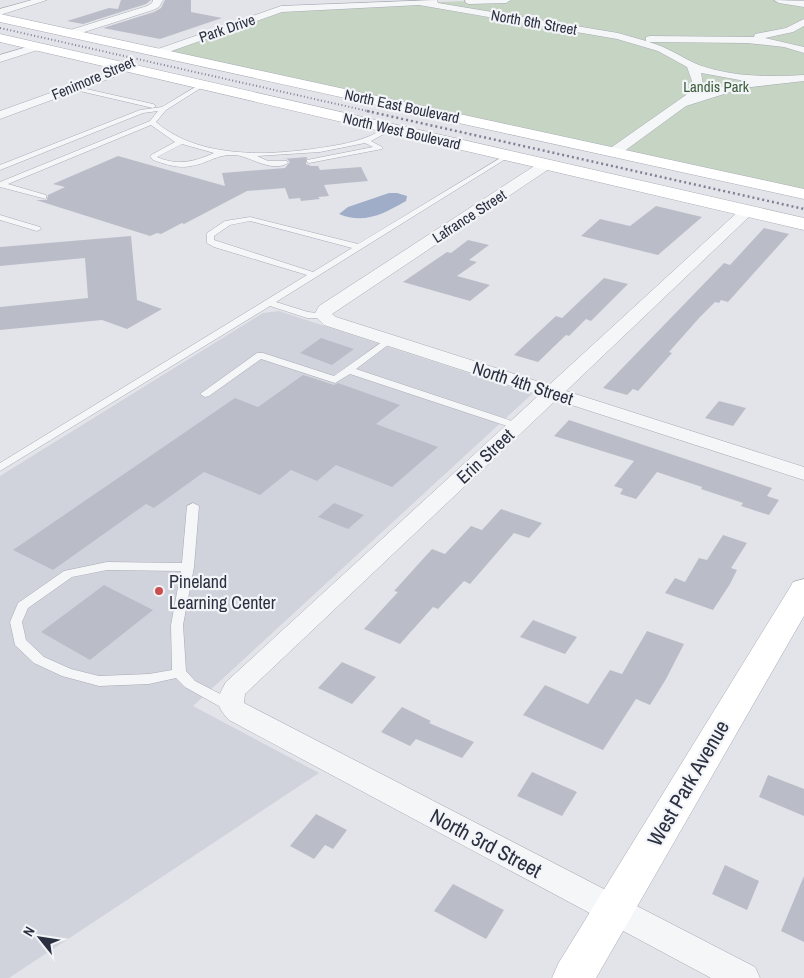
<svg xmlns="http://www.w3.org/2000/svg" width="804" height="978" font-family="'Archivo Narrow',sans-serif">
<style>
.built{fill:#d1d3dc}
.green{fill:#c6d4c4}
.water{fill:#9fadc8}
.building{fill:#babdc7}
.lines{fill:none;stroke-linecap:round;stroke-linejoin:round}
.service-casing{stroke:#a8aab4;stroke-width:1}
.minor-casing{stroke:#a8aab4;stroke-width:1}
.secondary-casing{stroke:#a8aab4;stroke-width:1}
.service{fill:#f5f6f8;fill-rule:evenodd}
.minor{fill:#f5f6f8;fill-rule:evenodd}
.secondary{fill:#fff;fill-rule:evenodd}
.rail-far1{stroke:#7d8293;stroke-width:2;stroke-dasharray:1 2.5;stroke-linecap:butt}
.rail{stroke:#7d8293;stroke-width:2.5;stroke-dasharray:2 3;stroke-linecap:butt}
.poi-dot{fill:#c84f4e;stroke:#f2f4f7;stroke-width:2}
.labels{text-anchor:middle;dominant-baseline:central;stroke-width:4.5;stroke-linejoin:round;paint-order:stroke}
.far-street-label{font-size:15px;fill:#2b3041;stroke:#f2f4f7}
.far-park-label{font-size:15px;fill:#3a5d39;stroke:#f2f4f7}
.street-label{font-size:18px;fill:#2b3041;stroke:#f2f4f7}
.poi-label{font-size:18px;fill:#2b3041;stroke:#f2f4f7;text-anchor:start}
.near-street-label{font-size:21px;fill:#2b3041;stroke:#f2f4f7}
</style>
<rect width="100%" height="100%" fill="#e3e4ea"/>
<!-- built -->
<path class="built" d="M279,311L532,394L193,706L319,773L9,978H0V476L263,313Z"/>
<!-- green -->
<path class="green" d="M503,0H778L804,4V194L159,52L281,7Z"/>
<!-- water -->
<path class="water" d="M389,193H397L407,196L406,201C385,213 364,225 339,214L348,207Z"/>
<!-- building -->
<path class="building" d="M121,0H151L146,4L83,24L67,21L109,8L118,9Z
M165,0H191V12L222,18L160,39L103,28L154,12L161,8Z
M118,156L225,186L222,173L285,168L290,162L287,159H282L307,157L306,164L311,166H318L320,170L361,167L368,181L324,185L329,196L318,197L320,199L301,201L300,198L289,199L285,188L247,191L184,224L182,223L161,234L157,233L150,236L36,200H47L48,195L65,187L53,184Z
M656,206L702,217L658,255L581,236L600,219L630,226Z
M764,228L789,234L728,302L721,300L719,303L715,302L700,317L669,352L672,353L638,391L633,389L627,395L603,388L724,263L730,265Z
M131,236L137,300L162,309L127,329L102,320L0,330V307L88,298L85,258L0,266V247Z
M468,240L489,245L469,260L477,262L457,276L490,285L470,301L403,282L447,252L451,253Z
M604,278L628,284L591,321L586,319L569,336L566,335L538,362L514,355L556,316L562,318Z
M321,338L354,349L332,365L300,353Z
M303,375L334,385L338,383L400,405L376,424L438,447L392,487L336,465L317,481L291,470L260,495L204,472L154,508L146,504L53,570L13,550L235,398L258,407Z
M719,401L746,408L733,426L705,418Z
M569,420L772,488L767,496L779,500L769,515L741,506L743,503L701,489L702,487L657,472L636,499L620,494L623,489L614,486L634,461L554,436Z
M334,503L364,515L348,529L318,517Z
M501,509L542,523L529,538L514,533L470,584L464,581L438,609L433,607L400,644L364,629L398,592L394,591L432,549L445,554L471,526L482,530Z
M723,535L747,543L731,568L737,570L730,584L713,610L665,593L675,578L685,582L699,558L707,560Z
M104,585L153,610L90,660L41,632Z
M533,620L577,637L565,654L520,637Z
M647,631L684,644L666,679L650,705L636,699L603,750L523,715L545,685L588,704L610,670L622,674Z
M342,662L376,677L352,704L318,688Z
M402,707L431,721L429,723L474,742L462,758L416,739L410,746L381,732Z
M532,772L577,792L562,816L517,796Z
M768,775L804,789V816L759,797Z
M316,814L347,830L333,849L325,845L314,859L290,846Z
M725,865L759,881L747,910L712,894Z
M804,876V942L781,931Z
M453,884L504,910L486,939L434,911Z"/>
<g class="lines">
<defs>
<path id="service" d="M202,83L205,85L204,86L166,110L156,122C203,163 285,155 343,144C356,141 367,138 378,132C382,130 388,126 392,126C393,126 394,127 395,128L371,141L382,147V149L309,163L307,162V160L373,147L365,143L320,152L257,156L268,161H287L288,163C272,173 251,157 236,155C215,154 210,163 191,166C178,169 165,164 153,160L150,156L151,155L175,142L151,125L8,184L46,195V199L0,187V182L150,121L158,111L143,113L0,170V165L140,110L162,107ZM182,144L214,153C194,162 177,166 157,157Z
M73,86L153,104L156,106L153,108L71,89L70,88Z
M507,154L512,155L276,302L308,312L326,314V318H307L270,306L0,471V463L307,275L214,247L207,243V233L225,221L250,217L358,244ZM250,221L352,248L313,272L214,240V236L230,225Z
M0,215L40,227L41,229L37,231L0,220Z
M389,337L394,340L392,342L356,369L521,424L522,426L521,428H513L350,374L335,383L261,359L209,396L205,397L200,394L257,353H263L334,376Z
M193,503L199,506L194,567L183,625L186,671L195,681L236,702L238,706L236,710L231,711L226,710L185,687L176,678L149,684L99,686L62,676L34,663L15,645L10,622L18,603L64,571L107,562L182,563L187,506ZM107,570L181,571L171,625L172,670L149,674L99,676L71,669L44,657L26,640L22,622L28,608L72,577Z"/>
<path id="minor" d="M32,0H47L0,15V9Z
M153,0H163L159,7L153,10L75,35H67L66,33L67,31L147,6L152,3Z
M437,0L438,3L618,33L646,41V37L650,36L754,37L755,34L786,28L804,19V26L793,32L765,38L804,47V53L784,47L747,43L649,42C668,47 682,58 699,65C732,77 769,77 804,75V81L743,88L686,106L619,155L614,156L607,152L609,149L686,95L692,81L687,67L658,51L617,39L419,5L282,12L163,54H155L154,52L155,50L281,6ZM701,73L707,74L745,81L699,93L703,85Z
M465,0H511L506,3L469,4L466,3Z
M774,0L804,1V7L779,3Z
M37,44L42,47L41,49L0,62V55Z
M123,64L129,67L114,77L0,119V111L106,73Z
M547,160L554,164L552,167L332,314L336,317L549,385L742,208H752L754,211L752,214L566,391L804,467V480L556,400L245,694L244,703L755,967L760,978H711L229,720C215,705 216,699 226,682L539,395L324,325L314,315L319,306L542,161Z"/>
<path id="secondary" d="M0,14L804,189V199L0,22Z
M0,34L804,218V230L0,42Z
M804,579V616L596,978H552L558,964L789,589L793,582Z"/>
</defs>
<!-- service casing -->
<use href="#service" class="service-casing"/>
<!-- minor casing -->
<use href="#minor" class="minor-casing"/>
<!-- secondary casing -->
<use href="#secondary" class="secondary-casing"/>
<!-- service -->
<use href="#service" class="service"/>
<!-- minor -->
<use href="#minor" class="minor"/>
<!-- secondary -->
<use href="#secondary" class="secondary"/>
<!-- rail-far1 -->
<path class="rail-far1" d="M0,28L372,112"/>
<!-- rail -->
<path class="rail" d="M367,111L804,209"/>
</g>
<!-- markers -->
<circle class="poi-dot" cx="159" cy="591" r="5"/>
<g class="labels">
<!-- far-street labels -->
<g class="far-street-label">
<text transform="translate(534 22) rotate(10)">North 6th Street</text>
<text transform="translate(227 28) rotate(-19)">Park Drive</text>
<text transform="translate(93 78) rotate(-23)">Fenimore Street</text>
<text transform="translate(402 106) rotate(12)">North East Boulevard</text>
<text transform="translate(402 131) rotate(13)">North West Boulevard</text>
<text transform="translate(469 216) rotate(-33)">Lafrance Street</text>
</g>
<!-- far-park labels -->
<g class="far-park-label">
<text x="716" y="86">Landis Park</text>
</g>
<!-- street labels -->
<g class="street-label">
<text transform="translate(523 383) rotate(18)">North 4th Street</text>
<text transform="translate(485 456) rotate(-43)">Erin Street</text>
</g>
<!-- poi labels -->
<g class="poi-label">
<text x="169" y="581">Pineland<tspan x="169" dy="21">Learning Center</tspan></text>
</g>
<!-- near-street labels -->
<g class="near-street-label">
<text transform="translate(688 783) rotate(-60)">West Park Avenue</text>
<text transform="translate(486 843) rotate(28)">North 3rd Street</text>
</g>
</g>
<!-- north arrow -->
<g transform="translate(40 938) rotate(300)" stroke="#f2f4f7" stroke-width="4" paint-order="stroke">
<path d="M0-4L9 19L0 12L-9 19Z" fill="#2b3041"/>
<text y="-8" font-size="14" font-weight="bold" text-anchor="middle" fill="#2b3041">N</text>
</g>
</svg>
